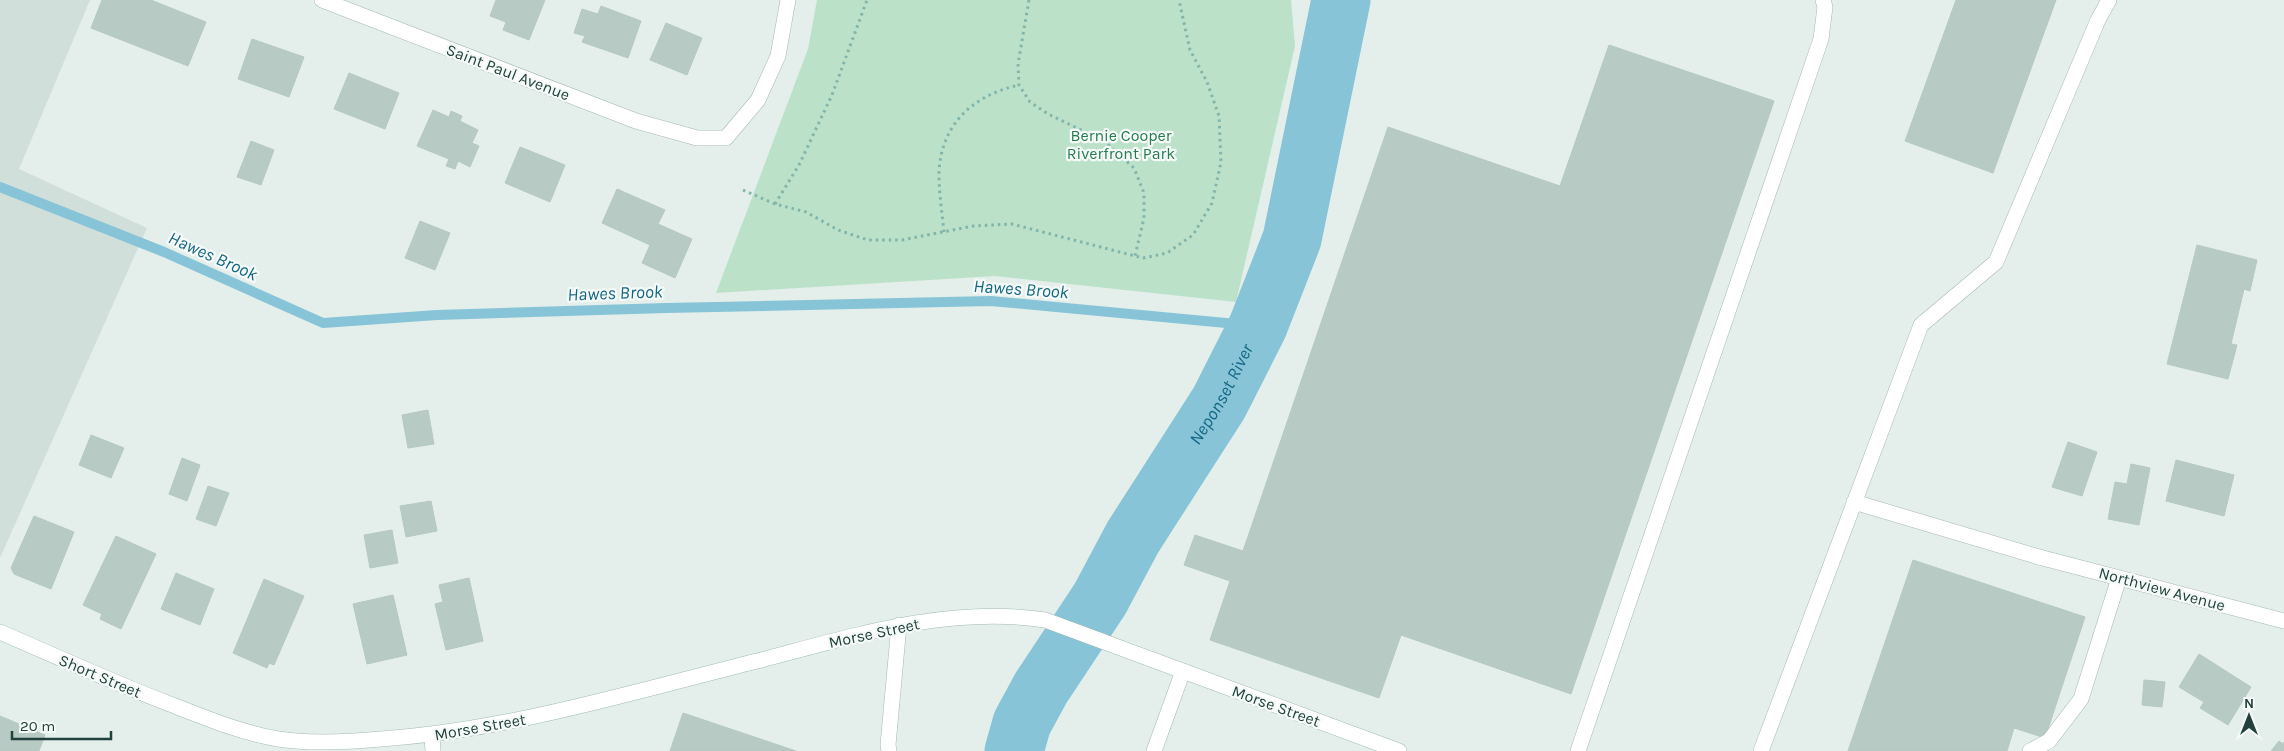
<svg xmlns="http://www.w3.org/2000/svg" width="2284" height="751" font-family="Karla,sans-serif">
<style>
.built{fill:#d1dfda}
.green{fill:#bbe1c9}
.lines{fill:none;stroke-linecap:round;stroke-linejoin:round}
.stream{stroke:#87c4d8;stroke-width:10}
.river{stroke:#87c4d8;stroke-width:59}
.building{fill:#b8cac4;stroke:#b5c9c2}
.lane-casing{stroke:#a6b8b3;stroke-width:16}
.street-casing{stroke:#a6b8b3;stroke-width:16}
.secondary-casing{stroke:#a1bbb4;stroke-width:16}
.path{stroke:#81b5a9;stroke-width:3;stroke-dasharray:2.5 4;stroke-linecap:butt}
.lane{stroke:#fff;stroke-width:15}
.street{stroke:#fff;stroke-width:15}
.secondary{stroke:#fff;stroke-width:15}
.labels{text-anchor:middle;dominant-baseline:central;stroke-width:4.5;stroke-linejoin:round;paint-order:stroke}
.street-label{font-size:16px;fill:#21423c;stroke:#f5faf8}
.park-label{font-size:16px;fill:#277d50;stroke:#f5faf8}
.water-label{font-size:18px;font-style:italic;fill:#156884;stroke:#f5faf8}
</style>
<rect width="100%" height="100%" fill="#e4efeb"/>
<!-- built -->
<path class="built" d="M0,0H90L19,169L147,228L0,558Z"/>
<!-- green -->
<path class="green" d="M817,0H1291L1295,46L1236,302L995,276L716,293L808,49Z"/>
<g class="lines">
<!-- stream -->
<path class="stream" d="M0,187L164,252L323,323L437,315L666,308L991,301L1258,326"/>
<!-- river -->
<path class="river" id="s1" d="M1014,751L1022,723L1041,688L1100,599L1133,537L1219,403L1258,326L1292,239L1341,0"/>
</g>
<!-- building -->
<path class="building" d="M102,0H151L206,22L188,66L91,28Z
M496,0H545L529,40L503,30L506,22L490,16Z
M1956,0H2056L1993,173L1905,141Z
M601,6L641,21L628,58L582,42L585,36L574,33L582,9L598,14Z
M666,23L702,38L687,75L650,60Z
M252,39L304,57L289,97L238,79Z
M1609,45L1774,101L1571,694L1401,635L1379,698L1210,640L1230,581L1184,565L1195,535L1243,551L1388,127L1560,186Z
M349,73L399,93L385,129L334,109Z
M433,110L449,117L451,111L462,116L460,121L478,130L472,143L479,146L470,167L458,161L455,169L446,166L449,159L417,146Z
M251,141L274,150L261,185L237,177Z
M520,147L565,165L550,202L505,183Z
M617,189L665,210L658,224L692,239L675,278L642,263L650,245L602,223Z
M420,221L450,233L435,270L405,258Z
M2197,245L2257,260L2250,291L2244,289L2231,344L2237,345L2228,379L2167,364Z
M428,410L434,444L408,448L402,415Z
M91,435L124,448L111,478L79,465Z
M2068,442L2097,452L2082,496L2052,487Z
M182,458L200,465L187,501L169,494Z
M2176,460L2234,475L2224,516L2166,501Z
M2131,464L2150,468L2139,525L2108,519L2115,482L2127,484Z
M208,486L229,493L216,526L196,519Z
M431,501L437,531L406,537L400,506Z
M34,516L74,532L51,589L14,574L11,568Z
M392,530L398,563L370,568L364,535Z
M116,536L156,554L121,629L100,619L102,614L83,605Z
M1913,560L2085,617L2045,738L2014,728L2007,751H1848Z
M176,573L214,589L200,625L161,609Z
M469,578L483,641L446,650L435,604L443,602L439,585Z
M264,579L304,596L274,665L269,663L267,668L233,653Z
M393,595L407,655L367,664L353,604Z
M2199,654L2251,687L2228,725L2200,708L2204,702L2179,687Z
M2144,680L2165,682L2162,707L2142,705Z
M683,713L796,751H670Z
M0,716L45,735L39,751H0Z
M2279,741L2283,744L2284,742V751H2271Z"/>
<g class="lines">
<defs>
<path id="lane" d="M1854,502L2039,557
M889,751L888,745L899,625
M1154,751L1183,671
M1578,751L1821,39L1825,7L1823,0
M1761,751L1921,325L1996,262L2098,20L2109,0
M2030,751L2049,741L2081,699L2119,578"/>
<path id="street" d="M322,0L636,121L697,138H726L758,100L778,56L788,0
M2039,557L2284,621
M432,736L433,751"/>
<path id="secondary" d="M0,632C58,657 116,684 175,706C208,719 243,733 278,739C310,744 349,742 381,739C509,730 633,692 757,661C850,637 948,605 1045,620L1399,751"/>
</defs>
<!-- lane casing -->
<use href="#lane" class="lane-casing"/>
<!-- street casing -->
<use href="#street" class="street-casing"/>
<!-- secondary casing -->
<use href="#secondary" class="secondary-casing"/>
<!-- path -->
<path class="path" d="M1029,0L1018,64L1019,85L1030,102L1048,114L1104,141L1134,168L1144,193V218L1135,256
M743,190L775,204L806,212L838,230L868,240H902L973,226L1012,224L1143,258L1167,253L1193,235L1212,203L1221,162L1219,116L1207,82L1190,50L1179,0
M775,204L799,165L832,95L867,0
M944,232C942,213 939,193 939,174C940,125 973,95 1019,85"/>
<!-- lane -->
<use href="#lane" class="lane"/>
<!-- street -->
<use href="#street" class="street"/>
<!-- secondary -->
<use href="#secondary" class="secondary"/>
</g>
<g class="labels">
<!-- street labels -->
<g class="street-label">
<text transform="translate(508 72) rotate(21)">Saint Paul Avenue</text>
<text transform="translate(2162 589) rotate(15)">Northview Avenue</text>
<text transform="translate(874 633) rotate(-12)">Morse Street</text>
<text transform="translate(100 676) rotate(23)">Short Street</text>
<text transform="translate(1276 706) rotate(20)">Morse Street</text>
<text transform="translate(480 727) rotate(-10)">Morse Street</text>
</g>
<!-- park labels -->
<g class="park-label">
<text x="1121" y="135">Bernie Cooper<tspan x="1121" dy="18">Riverfront Park</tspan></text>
</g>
<!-- water labels -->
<g class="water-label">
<text transform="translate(213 256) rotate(24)">Hawes Brook</text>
<text transform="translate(1021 289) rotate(4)">Hawes Brook</text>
<text transform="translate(615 293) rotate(-2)">Hawes Brook</text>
<text stroke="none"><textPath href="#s1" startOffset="414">Neponset River</textPath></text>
</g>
</g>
<!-- north arrow -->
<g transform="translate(2249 716)" stroke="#f5faf8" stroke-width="4" paint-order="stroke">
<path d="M0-4L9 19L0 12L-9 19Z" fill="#21423c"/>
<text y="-8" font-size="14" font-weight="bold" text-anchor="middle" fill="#21423c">N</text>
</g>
<!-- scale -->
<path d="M12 731v8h99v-8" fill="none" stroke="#21423c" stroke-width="2.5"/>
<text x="20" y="731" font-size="15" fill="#21423c" stroke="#f5faf8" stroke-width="4" paint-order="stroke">20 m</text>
</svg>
